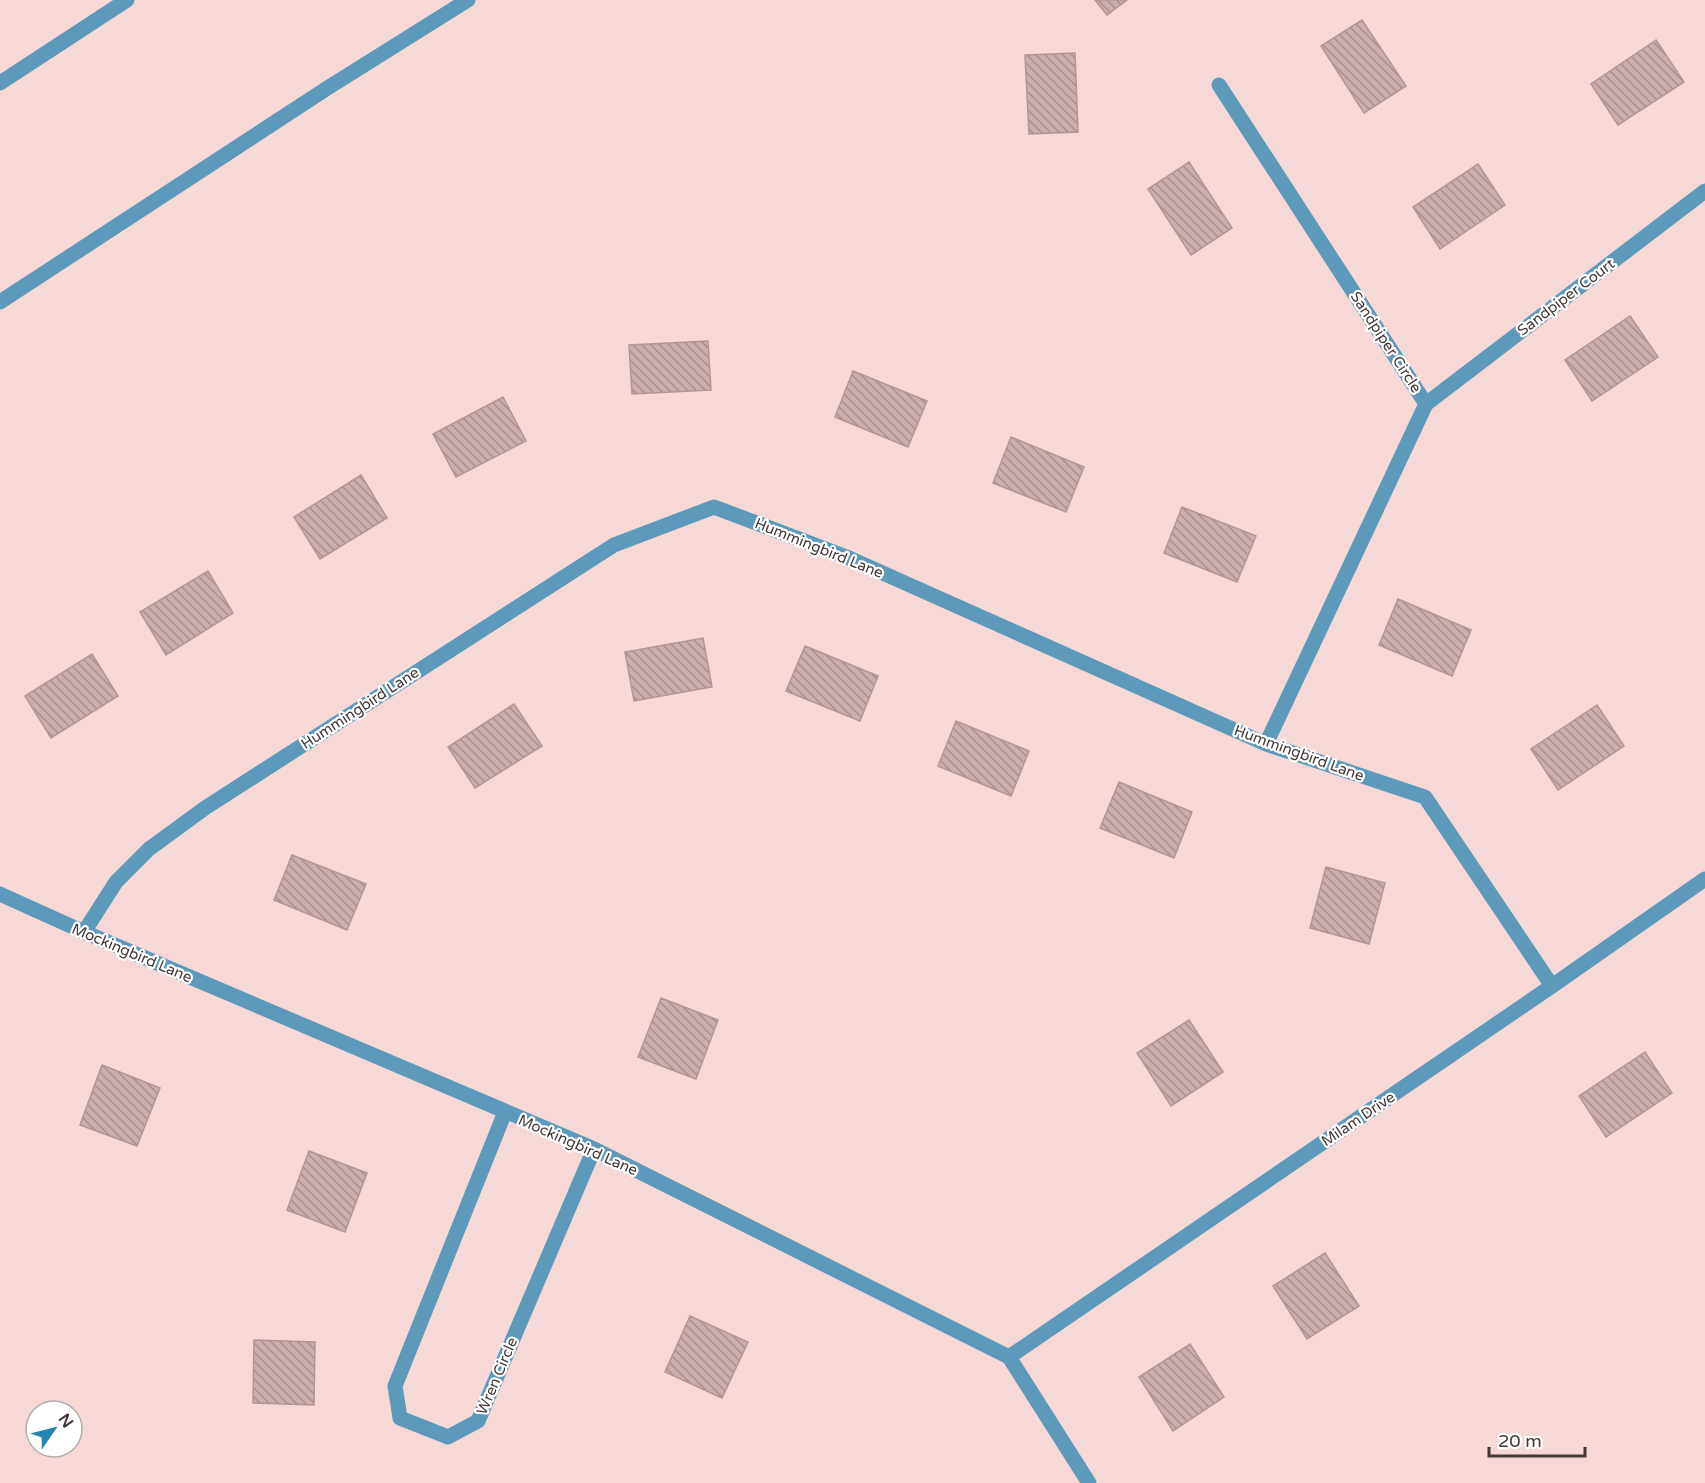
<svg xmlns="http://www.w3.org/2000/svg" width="1705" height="1483" font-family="'Varela Round',sans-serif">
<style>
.building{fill:url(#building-back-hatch);stroke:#b29694;stroke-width:1.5}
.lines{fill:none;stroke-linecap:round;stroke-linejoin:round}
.minor{stroke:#5c99bb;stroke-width:15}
.labels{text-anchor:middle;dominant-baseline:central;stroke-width:4.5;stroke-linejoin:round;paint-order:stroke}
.street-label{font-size:15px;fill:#433837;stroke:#fff}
</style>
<defs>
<pattern id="building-back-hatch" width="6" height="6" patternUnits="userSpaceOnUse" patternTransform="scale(1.5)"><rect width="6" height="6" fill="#cbaead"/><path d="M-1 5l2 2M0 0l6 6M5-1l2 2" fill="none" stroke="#a68f8e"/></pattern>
</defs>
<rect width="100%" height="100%" fill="#f6d8d7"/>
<!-- building -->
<path class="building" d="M1095,0H1127L1107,15Z
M1362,20L1406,86L1364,113L1321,46Z
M1656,40L1684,82L1618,125L1591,84Z
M1075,53L1078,132L1029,134L1025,55Z
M1189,162L1232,228L1191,255L1148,189Z
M1478,164L1505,205L1440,249L1413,207Z
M1630,316L1658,357L1592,401L1565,360Z
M708,341L711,390L632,394L629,345Z
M853,371L927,401L908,447L835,417Z
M503,397L526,441L456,477L433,434Z
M1011,437L1084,467L1066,512L993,483Z
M361,475L387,518L320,559L294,517Z
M1182,507L1256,536L1237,582L1164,553Z
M208,571L233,613L166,655L140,612Z
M1398,599L1471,630L1452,676L1379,645Z
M703,638L712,687L634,701L625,652Z
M805,646L878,676L860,721L786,691Z
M92,654L118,696L51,738L25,696Z
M514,704L542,746L475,788L448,747Z
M1597,705L1624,746L1558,790L1531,749Z
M956,721L1029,751L1011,796L938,766Z
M1119,782L1192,812L1174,858L1100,828Z
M292,855L366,884L347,930L274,900Z
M1326,867L1385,883L1369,944L1310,928Z
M661,998L718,1020L696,1079L638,1057Z
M1189,1020L1223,1072L1171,1106L1137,1053Z
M1645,1052L1672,1093L1606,1137L1579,1096Z
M102,1065L160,1088L137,1146L80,1125Z
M309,1151L367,1173L345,1232L287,1210Z
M1325,1253L1359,1306L1307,1339L1273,1286Z
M690,1316L748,1342L722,1398L665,1372Z
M254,1340L315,1342L314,1405L253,1403Z
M1190,1344L1224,1397L1173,1431L1139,1377Z"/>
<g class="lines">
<!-- minor -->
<path class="minor" d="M0,83L127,0
M1219,85L1426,404L1266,744
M0,302L329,87L468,0
M1426,404L1705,191
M0,894L84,932L594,1149L1009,1357L1089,1483
M84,932L116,882L149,849L205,808L614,545L714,507L849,558L1266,744L1425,797L1552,986
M505,1112L395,1386L400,1418L448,1437L478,1421L594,1149
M1009,1357L1552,986L1705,879"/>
</g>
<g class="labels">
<!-- street labels -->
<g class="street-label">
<text transform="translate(1566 297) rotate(-37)">Sandpiper Court</text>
<text transform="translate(1386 342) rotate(57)">Sandpiper Circle</text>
<text transform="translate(819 548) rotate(22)">Hummingbird Lane</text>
<text transform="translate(360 708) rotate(-33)">Hummingbird Lane</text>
<text transform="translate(1299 753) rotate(20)">Hummingbird Lane</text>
<text transform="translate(132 953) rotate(23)">Mockingbird Lane</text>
<text transform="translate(1358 1119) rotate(-34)">Milam Drive</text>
<text transform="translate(578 1145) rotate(24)">Mockingbird Lane</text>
<text transform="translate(497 1376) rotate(-67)">Wren Circle</text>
</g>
</g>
<!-- north arrow -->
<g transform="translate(54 1429) rotate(55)"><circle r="28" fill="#ffffff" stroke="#b4afaf" stroke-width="1.5"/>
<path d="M0-4.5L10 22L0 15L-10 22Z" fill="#2584b0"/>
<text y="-9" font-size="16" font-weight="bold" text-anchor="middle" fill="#433837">N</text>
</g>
<!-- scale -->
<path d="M1489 1447v9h96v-9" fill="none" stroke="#433837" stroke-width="3"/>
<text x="1498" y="1447" font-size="18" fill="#433837" stroke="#ffffff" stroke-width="4.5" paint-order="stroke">20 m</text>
</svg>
